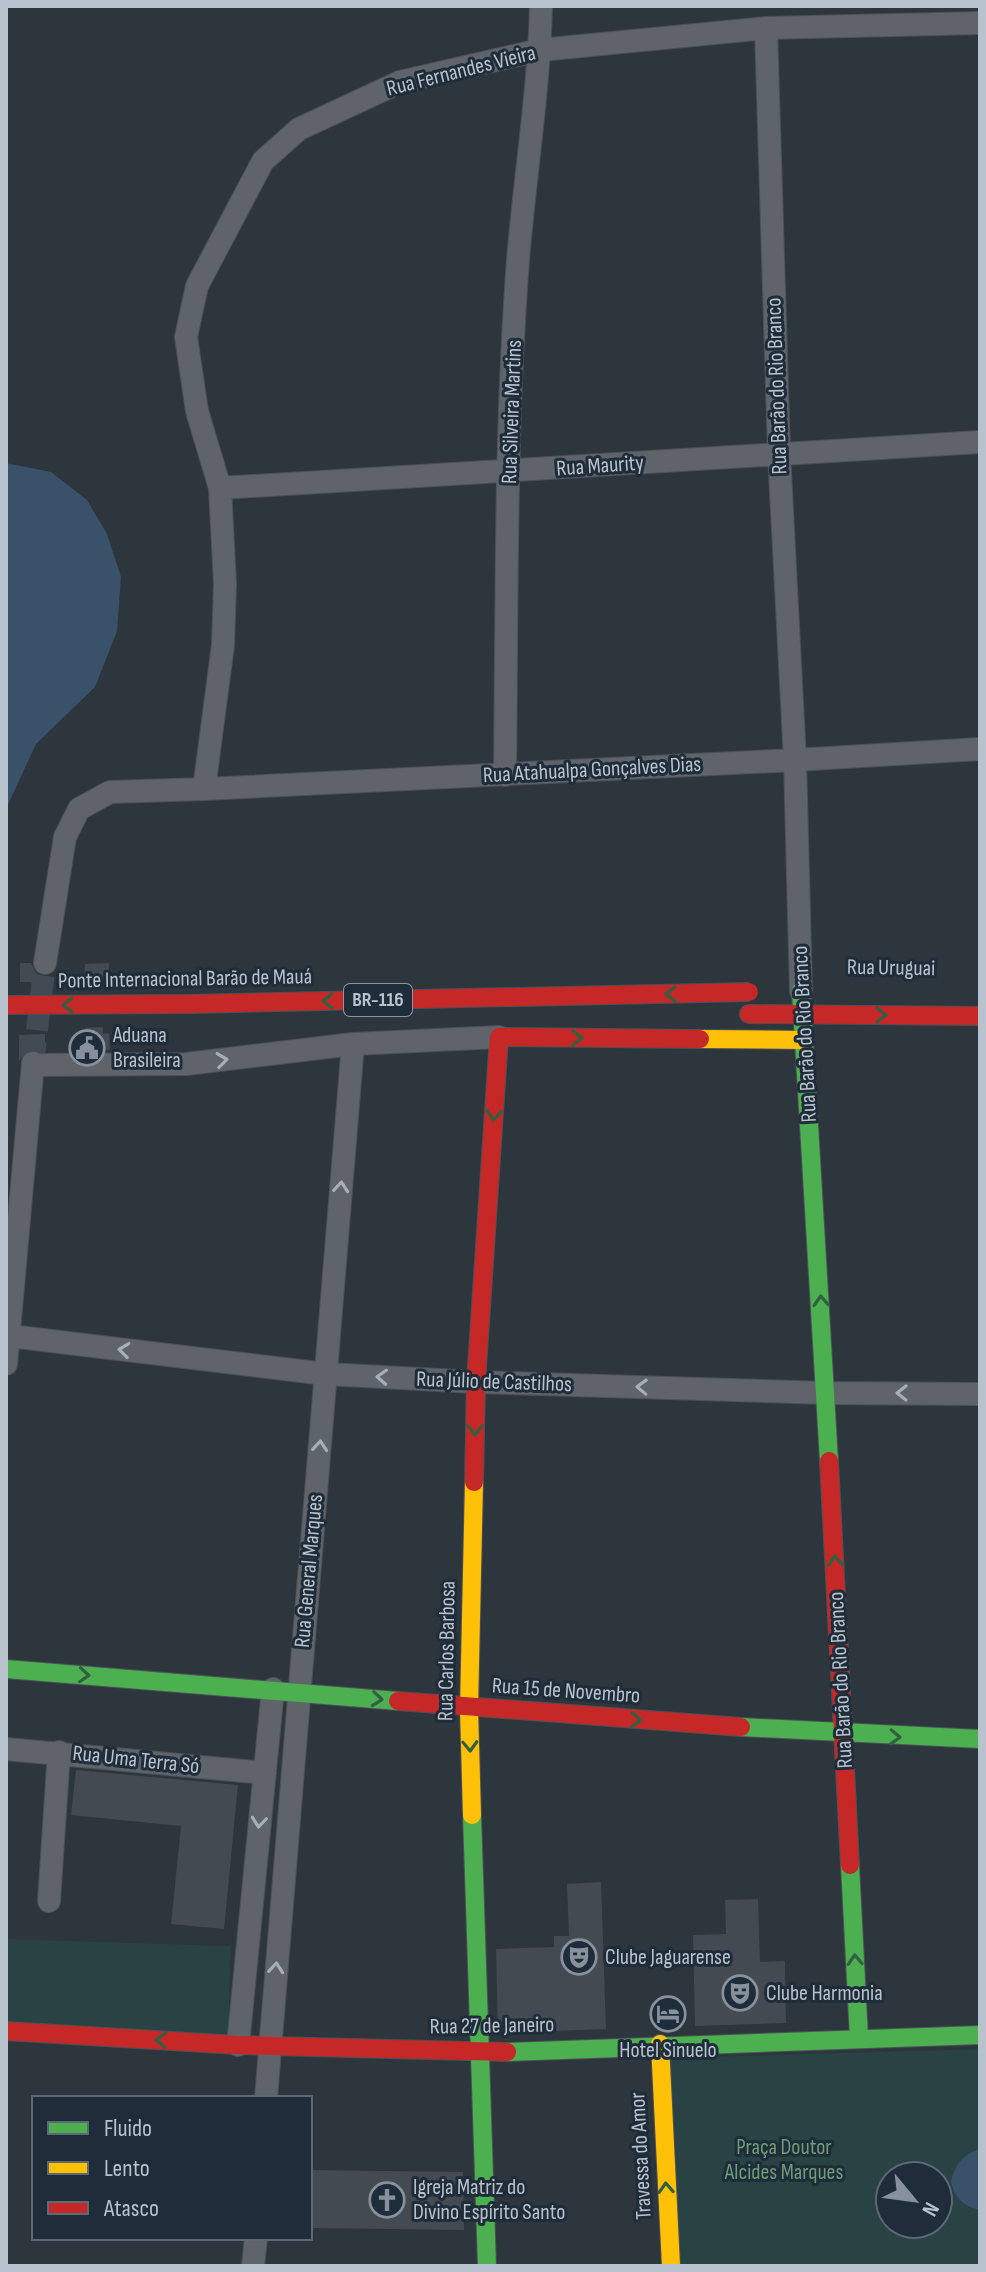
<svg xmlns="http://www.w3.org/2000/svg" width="986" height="2272" font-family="'Sofia Sans Condensed',sans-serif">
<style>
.green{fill:#294244;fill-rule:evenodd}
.water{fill:#3a5269}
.building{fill:#444a51}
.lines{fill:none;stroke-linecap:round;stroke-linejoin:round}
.street-tunnel{stroke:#424a53;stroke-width:22;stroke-dasharray:22 11;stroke-linecap:butt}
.street-casing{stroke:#4c5157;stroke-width:24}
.fast-casing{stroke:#4c5157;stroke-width:20}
.slow-casing{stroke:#4c5157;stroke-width:20}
.jam-casing{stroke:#4c5157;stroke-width:20}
.street{stroke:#5e646a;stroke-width:22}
.fast{stroke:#4caf50;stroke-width:18}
.slow{stroke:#ffc107;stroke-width:18}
.jam{stroke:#c62828;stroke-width:18}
.jam-bridge-casing{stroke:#4a5159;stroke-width:20;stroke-linecap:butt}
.jam-bridge{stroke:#c62828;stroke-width:18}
.oneway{stroke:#316042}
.oneway2{stroke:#a6afb9}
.labels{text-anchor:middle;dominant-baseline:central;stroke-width:6;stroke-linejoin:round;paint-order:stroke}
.shield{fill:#1f2c39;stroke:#8a95a1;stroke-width:2}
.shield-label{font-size:20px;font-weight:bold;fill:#b8c2cd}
.street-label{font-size:22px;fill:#b8c2cd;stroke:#1f2c39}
.poi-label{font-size:22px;fill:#b8c2cd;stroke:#1f2c39;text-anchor:start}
.park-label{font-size:22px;fill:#6e9e75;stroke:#1f2c39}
</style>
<rect width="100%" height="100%" fill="#2d353d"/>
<!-- green -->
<path class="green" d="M6,1939L231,1946L228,2038L6,2026Z
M980,2049V2266H678L670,2058ZM890,2176H938V2224H890Z"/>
<!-- water -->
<path class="water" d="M6,463L51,472L87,500L107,534L121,577L117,631L95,687L36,744L6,809Z
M977,2150L980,2151V2210C963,2206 955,2199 951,2181C956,2165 961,2156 977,2150Z"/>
<!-- building -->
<path class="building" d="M20,963H31L36,973L45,977V982H20Z
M109,963V981L84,982L85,964Z
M103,1027V1034L109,1033L110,1050L85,1051V1028Z
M45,1034V1051L28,1050L19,1061V1035Z
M76,1770L238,1785L224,1929L171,1924L181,1826L71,1815Z
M601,1882L606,2029L498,2033L496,1949L554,1947V1936H569L567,1884Z
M758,1899L760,1962L785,1961L786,2023L695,2026L693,1935L726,1934L725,1900Z
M310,2170L463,2172L464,2230L310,2228Z"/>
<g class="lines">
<!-- street-tunnel -->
<path class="street-tunnel" d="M33,1063L45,963"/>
<defs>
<path id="street" d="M766,28L779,453L795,760L801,991
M220,488L980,442
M505,775C507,603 505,431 518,260C525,175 539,91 541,6
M204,789L795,760L980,749
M45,963L65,837L79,809L110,792L204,789L223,645L225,584L220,488L197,411L186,337L197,286L263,161L299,129L400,82L540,50L766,28L980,23
M33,1065L186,1064L353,1044L499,1037
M10,1336L326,1374L476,1382L826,1393L980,1394
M6,1364L33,1063
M6,1749L265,1773
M49,1901L59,1752
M238,2045L273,1689
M266,2098L353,1044
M253,2266L256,2238"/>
<path id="fast" d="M801,991L829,1461
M6,1669L398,1701
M741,1727L980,1739
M472,1815L487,2266
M850,1865L859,2038
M507,2052L980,2035"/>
<path id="slow" d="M700,1039L805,1040
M472,1815L469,1709L474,1482
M660,2044L671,2266"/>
<path id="jam" d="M749,1014L980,1016
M829,1461L850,1865
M474,1482L476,1382L499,1037L700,1039
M398,1701L741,1727
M6,2031L238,2045L507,2052"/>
</defs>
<!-- street casing -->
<use href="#street" class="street-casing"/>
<!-- fast casing -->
<use href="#fast" class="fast-casing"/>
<!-- slow casing -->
<use href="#slow" class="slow-casing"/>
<!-- jam casing -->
<use href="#jam" class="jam-casing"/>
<!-- street -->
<use href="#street" class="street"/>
<!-- fast -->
<use href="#fast" class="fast"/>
<!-- slow -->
<use href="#slow" class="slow"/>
<!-- jam -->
<use href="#jam" class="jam"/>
<defs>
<path id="jam-bridge" d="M6,1005L189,1004L749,992"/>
</defs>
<!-- jam-bridge casing -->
<use href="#jam-bridge" class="jam-bridge-casing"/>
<!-- jam-bridge -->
<use href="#jam-bridge" class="jam-bridge"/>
</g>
<!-- one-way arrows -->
<defs><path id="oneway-chevron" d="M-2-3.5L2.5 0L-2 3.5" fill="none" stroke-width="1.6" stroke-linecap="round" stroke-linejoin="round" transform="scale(2)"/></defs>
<g class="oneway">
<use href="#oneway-chevron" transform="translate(671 994) rotate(179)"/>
<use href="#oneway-chevron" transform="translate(328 1001) rotate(179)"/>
<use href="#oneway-chevron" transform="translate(68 1005) rotate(180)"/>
<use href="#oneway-chevron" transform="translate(881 1015) rotate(1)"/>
<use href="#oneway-chevron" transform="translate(577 1038) rotate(1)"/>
<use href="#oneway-chevron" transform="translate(494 1115) rotate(94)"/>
<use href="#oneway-chevron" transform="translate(821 1301) rotate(-93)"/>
<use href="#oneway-chevron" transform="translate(475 1430) rotate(91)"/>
<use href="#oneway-chevron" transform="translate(835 1561) rotate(-93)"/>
<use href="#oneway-chevron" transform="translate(84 1675) rotate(4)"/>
<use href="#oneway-chevron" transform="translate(377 1699) rotate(6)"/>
<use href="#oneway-chevron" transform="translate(636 1720) rotate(4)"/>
<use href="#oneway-chevron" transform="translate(895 1737) rotate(2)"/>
<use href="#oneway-chevron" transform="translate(470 1746) rotate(88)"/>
<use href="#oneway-chevron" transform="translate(855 1960) rotate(-93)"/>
<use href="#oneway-chevron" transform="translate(161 2040) rotate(-176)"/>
<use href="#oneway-chevron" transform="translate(666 2188) rotate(-93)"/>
</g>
<g class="oneway2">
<use href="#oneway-chevron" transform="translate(222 1060) rotate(-7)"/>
<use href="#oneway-chevron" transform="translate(341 1187) rotate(-85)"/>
<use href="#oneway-chevron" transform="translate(124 1350) rotate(-173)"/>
<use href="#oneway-chevron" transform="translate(382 1377) rotate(-177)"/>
<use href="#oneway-chevron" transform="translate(642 1387) rotate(-178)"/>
<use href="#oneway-chevron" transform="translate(902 1393) rotate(-180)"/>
<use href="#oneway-chevron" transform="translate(320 1446) rotate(-85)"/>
<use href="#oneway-chevron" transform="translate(259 1822) rotate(96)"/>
<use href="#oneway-chevron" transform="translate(276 1968) rotate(-85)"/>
</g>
<!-- icons -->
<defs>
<symbol id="civic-ring" viewBox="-11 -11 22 22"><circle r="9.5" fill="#1f2c39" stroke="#87919b" stroke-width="1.5"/><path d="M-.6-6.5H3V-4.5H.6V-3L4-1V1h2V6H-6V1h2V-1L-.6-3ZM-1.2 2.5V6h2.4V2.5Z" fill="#87919b"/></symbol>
<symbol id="theatre-ring" viewBox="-11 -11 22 22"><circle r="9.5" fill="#1f2c39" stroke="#87919b" stroke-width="1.5"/><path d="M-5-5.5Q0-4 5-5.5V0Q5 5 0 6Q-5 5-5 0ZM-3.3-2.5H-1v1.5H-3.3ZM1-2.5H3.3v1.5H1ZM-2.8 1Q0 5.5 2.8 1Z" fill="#87919b"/></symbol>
<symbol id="hotel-ring" viewBox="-11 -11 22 22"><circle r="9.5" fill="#1f2c39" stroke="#87919b" stroke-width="1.5"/><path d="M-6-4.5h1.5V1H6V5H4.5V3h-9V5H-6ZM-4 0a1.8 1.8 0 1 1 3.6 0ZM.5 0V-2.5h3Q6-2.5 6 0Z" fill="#87919b"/></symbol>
<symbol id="church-ring" viewBox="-11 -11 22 22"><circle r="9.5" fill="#1f2c39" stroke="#87919b" stroke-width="1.5"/><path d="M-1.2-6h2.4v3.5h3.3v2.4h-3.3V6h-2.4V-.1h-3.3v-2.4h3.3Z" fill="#87919b"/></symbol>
</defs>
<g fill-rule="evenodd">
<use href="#civic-ring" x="67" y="1028" width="40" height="40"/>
<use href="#theatre-ring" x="559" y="1937" width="40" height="40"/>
<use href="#theatre-ring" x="720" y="1973" width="40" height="40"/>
<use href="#hotel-ring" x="648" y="1994" width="40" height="40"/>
<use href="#church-ring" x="367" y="2180" width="40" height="40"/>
</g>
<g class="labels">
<!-- shield labels -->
<rect class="shield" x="344" y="984" width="68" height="32" rx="6"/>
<g class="shield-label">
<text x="378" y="1000">BR-116</text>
</g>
<!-- street labels -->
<g class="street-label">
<text transform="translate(461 71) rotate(-14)">Rua Fernandes Vieira</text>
<text transform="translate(777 386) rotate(-92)">Rua Barão do Rio Branco</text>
<text transform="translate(512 412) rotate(-88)">Rua Silveira Martins</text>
<text transform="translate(600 466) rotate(-4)">Rua Maurity</text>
<text transform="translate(592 770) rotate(-3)">Rua Atahualpa Gonçalves Dias</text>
<text transform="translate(891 968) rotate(1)">Rua Uruguai</text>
<text transform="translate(185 979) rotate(-1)">Ponte Internacional Barão de Mauá</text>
<text transform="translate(805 1034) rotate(-93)">Rua Barão do Rio Branco</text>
<text transform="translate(494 1382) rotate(2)">Rua Júlio de Castilhos</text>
<text transform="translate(309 1571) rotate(-85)">Rua General Marques</text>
<text transform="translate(447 1651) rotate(-89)">Rua Carlos Barbosa</text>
<text transform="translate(841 1680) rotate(-93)">Rua Barão do Rio Branco</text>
<text transform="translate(566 1691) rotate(4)">Rua 15 de Novembro</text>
<text transform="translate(136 1760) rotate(6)">Rua Uma Terra Só</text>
<text transform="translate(492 2026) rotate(-1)">Rua 27 de Janeiro</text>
<text transform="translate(641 2156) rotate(-93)">Travessa do Amor</text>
</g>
<!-- poi labels -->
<g class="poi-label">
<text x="113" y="1035">Aduana<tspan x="113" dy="25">Brasileira</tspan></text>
<text x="605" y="1957">Clube Jaguarense</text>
<text x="766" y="1993">Clube Harmonia</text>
<text x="668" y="2050" text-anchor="middle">Hotel Sinuelo</text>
<text x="413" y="2187">Igreja Matriz do<tspan x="413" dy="25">Divino Espírito Santo</tspan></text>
</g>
<!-- park labels -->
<g class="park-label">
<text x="784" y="2147">Praça Doutor<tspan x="784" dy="25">Alcides Marques</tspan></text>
</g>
</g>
<!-- border -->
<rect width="986" height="2272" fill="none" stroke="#b8c2cd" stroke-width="16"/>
<!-- legend -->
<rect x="32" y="2096" width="280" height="144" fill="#1f2c39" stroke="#5c6874" stroke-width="2"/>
<rect x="48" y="2122" width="40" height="12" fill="#4caf50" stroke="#5c6874" stroke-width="2"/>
<text x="104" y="2136" font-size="24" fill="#b8c2cd">Fluido</text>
<rect x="48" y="2162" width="40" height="12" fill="#ffc107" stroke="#5c6874" stroke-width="2"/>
<text x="104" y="2176" font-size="24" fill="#b8c2cd">Lento</text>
<rect x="48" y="2202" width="40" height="12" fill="#c62828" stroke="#5c6874" stroke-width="2"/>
<text x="104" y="2216" font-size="24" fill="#b8c2cd">Atasco</text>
<!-- north arrow -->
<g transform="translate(914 2200) rotate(119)"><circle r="38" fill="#1f2c39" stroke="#5c6874" stroke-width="2"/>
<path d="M0-6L14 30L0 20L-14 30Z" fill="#87919b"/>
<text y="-12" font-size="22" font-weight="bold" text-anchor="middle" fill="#b8c2cd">N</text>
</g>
</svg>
